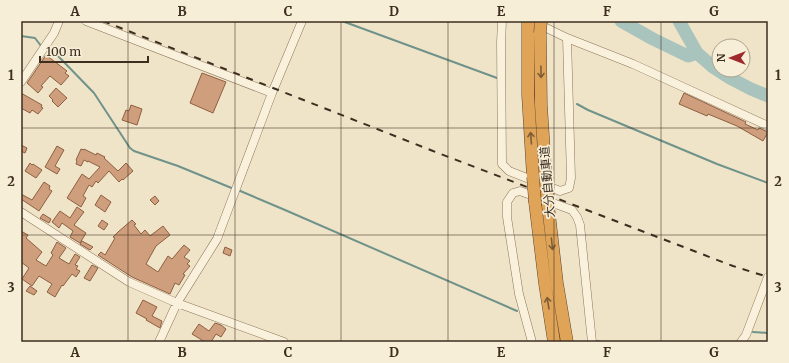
<svg xmlns="http://www.w3.org/2000/svg" width="789" height="363" font-family="Merriweather,'Noto Sans JP',serif">
<style>
.lines{fill:none;stroke-linecap:round;stroke-linejoin:round}
.stream{stroke:#6f938a;stroke-width:2}
.river{stroke:#a9c4bc;stroke-width:13}
.building{fill:#cf9f7d;stroke:#8d5f41}
.minor-casing{stroke:#8d765c;stroke-width:9}
.highway-casing{stroke:#5b4430;stroke-width:13}
.minor{stroke:#faf1dc;stroke-width:8}
.highway{stroke:#e0a458;stroke-width:12}
.rail{stroke:#3d2e20;stroke-width:2;stroke-dasharray:7 7;stroke-linecap:butt}
.highway-bridge-casing{stroke:#5b4430;stroke-width:13;stroke-linecap:butt}
.highway-bridge{stroke:#e0a458;stroke-width:12}
.oneway{stroke:#7e5d36}
.grid{fill:none;stroke:#3d2e20;stroke-width:1;stroke-opacity:0.55}
.labels{text-anchor:middle;dominant-baseline:central;stroke-width:3.5;stroke-linejoin:round;paint-order:stroke}
.street-label{font-size:12px;fill:#3d2e20;stroke:#f7eed8}
.neatline{fill:none;stroke:#3d2e20;stroke-width:1.5}
.grid-label{font-size:13px;text-anchor:middle;font-weight:bold;fill:#3d2e20}
</style>
<rect width="100%" height="100%" fill="#f0e4c8"/>
<g class="lines">
<!-- stream -->
<path class="stream" d="M342,21L497,78
M21,36L35,38L41,46
M45,48L59,57L94,93L130,148L134,151L178,166L234,189
M577,104L588,110L717,164L768,183
M238,190L285,210L517,311
M753,332L768,333
M597,341L601,342"/>
<!-- river -->
<path class="river" d="M621,21L653,39L688,56L697,53
M679,21L697,53L713,67L730,78L751,89L768,96"/>
</g>
<!-- building -->
<path class="building" d="M46,55L67,71L65,73L69,76L61,85L50,76L41,86L43,87L38,93L27,83Z
M202,73L226,82L213,113L190,103Z
M56,88L67,98L58,107L52,101L53,100L49,96Z
M21,93L42,105L41,107L43,108L38,114L32,110L30,113L21,108Z
M684,93L746,122L745,124L758,130L759,128L768,132L763,141L737,126L708,114L707,116L679,104Z
M131,105L142,109L137,125L122,120L126,110L129,111Z
M21,145L27,148L25,153L21,151Z
M57,146L64,150L55,166L60,169L57,174L45,167Z
M81,149L84,150V149L96,155L97,153L105,157L104,158L118,171L126,163L133,171L123,180L122,179L119,182L109,171L98,183L96,181L92,187L89,185L83,196L86,198L81,207L67,198L82,174L89,179L100,167L88,161V162L84,160L81,166L76,164L77,161L76,160Z
M30,163L32,165L33,164L42,170L36,178L25,171Z
M44,182L50,186L49,189L52,191L39,211L21,199V194L32,200Z
M101,195L111,202L105,212L95,205Z
M155,196L159,201L155,205L150,200Z
M77,207L84,212L74,225L86,233L80,243L70,237L73,231L62,223L59,228L52,222L60,211L70,218Z
M43,214L51,219L49,223L40,218Z
M102,220L108,224L104,230L98,226Z
M132,220L136,224L134,225L141,234L145,230L150,236L163,226L170,235L156,246L146,264L158,272L168,256L172,259L184,245L190,250L184,257L190,261L187,264L190,266L183,274L185,275L179,285L175,283L170,294L132,277L98,255L101,252L105,255L115,238L113,237L118,232Z
M21,231L28,235L26,238L42,252L36,260L46,266L53,255L51,253L57,242L66,248L59,258L69,264L75,254L80,257L75,265L78,266L76,269L80,271L76,277L72,274L63,286L62,285L55,297L47,292L52,284L39,276L32,286L22,279L29,268L21,262Z
M82,241L93,247L90,250L80,244Z
M225,247L232,250L230,256L223,253Z
M92,265L98,268L90,281L84,278Z
M30,286L37,291L34,295L26,291Z
M143,300L157,307L152,316L162,321L160,328L146,320L147,319L136,313Z
M215,323L221,325L226,329L221,337L216,334L211,342H205L192,334L199,324L209,331Z"/>
<g class="lines">
<defs>
<path id="minor" d="M86,21L272,93
M502,21L501,43L502,164L509,171L560,191L569,188L571,178L567,38
M532,21L567,38L633,64L768,126
M21,82L54,33L59,21
M21,212L129,282L177,303L284,342
M159,342L177,303L217,239L272,93L302,21
M532,342L519,294L507,217V202L513,193L520,191L572,210L577,217L580,225L592,342
M741,342L746,335L768,277"/>
<path id="highway" d="M528,21V95L533,177
M540,33L541,105L546,182
M535,202L545,284L554,342
M548,205L557,283L567,342"/>
</defs>
<!-- minor casing -->
<use href="#minor" class="minor-casing"/>
<!-- highway casing -->
<use href="#highway" class="highway-casing"/>
<!-- minor -->
<use href="#minor" class="minor"/>
<!-- highway -->
<use href="#highway" class="highway"/>
<!-- rail -->
<path class="rail" d="M103,21L433,151L733,266L768,277"/>
<defs>
<path id="highway-bridge" d="M540,33L541,21
M533,177L535,202
M546,182L548,205"/>
</defs>
<!-- highway-bridge casing -->
<use href="#highway-bridge" class="highway-bridge-casing"/>
<!-- highway-bridge -->
<use href="#highway-bridge" class="highway-bridge"/>
</g>
<!-- one-way arrows -->
<defs><path id="oneway-shaft" d="M-6 0H5M1.5-3L5.5 0L1.5 3" fill="none" stroke-width="1.6" stroke-linecap="round" stroke-linejoin="round"/></defs>
<g class="oneway">
<use href="#oneway-shaft" transform="translate(541 72) rotate(89)"/>
<use href="#oneway-shaft" transform="translate(531 138) rotate(-94)"/>
<use href="#oneway-shaft" transform="translate(552 244) rotate(84)"/>
<use href="#oneway-shaft" transform="translate(548 303) rotate(-99)"/>
</g>
<!-- grid -->
<path class="grid" d="M128,21V342M235,21V342M341,21V342M448,21V342M554,21V342M661,21V342M21,128H768M21,235H768"/>
<g class="labels">
<!-- street labels -->
<g class="street-label">
<text transform="translate(547 182) rotate(-95)">大分自動車道</text>
</g>
</g>
<!-- border -->
<rect width="789" height="363" fill="none" stroke="#f7eed8" stroke-width="44"/>
<!-- north arrow -->
<g transform="translate(731 58) rotate(270)"><circle r="19" fill="#f7eed8" stroke="#ada18e"/>
<path d="M0-3L7 15L0 10L-7 15Z" fill="#9e2a2b"/>
<text y="-6" font-size="11" font-weight="bold" text-anchor="middle" fill="#3d2e20">N</text>
</g>
<!-- scale -->
<path d="M40 56v6h108v-6" fill="none" stroke="#3d2e20" stroke-width="2"/>
<text x="46" y="56" font-size="12" fill="#3d2e20" stroke="#f7eed8" stroke-width="3" paint-order="stroke">100 m</text>
<rect x="22" y="22" width="745" height="319" class="neatline"/>
<g class="grid-label">
<text x="75" y="16">A</text>
<text x="182" y="16">B</text>
<text x="288" y="16">C</text>
<text x="394" y="16">D</text>
<text x="501" y="16">E</text>
<text x="607" y="16">F</text>
<text x="714" y="16">G</text>
<text x="11" y="80">1</text>
<text x="778" y="80">1</text>
<text x="11" y="186">2</text>
<text x="778" y="186">2</text>
<text x="11" y="292">3</text>
<text x="778" y="292">3</text>
<text x="75" y="357">A</text>
<text x="182" y="357">B</text>
<text x="288" y="357">C</text>
<text x="394" y="357">D</text>
<text x="501" y="357">E</text>
<text x="607" y="357">F</text>
<text x="714" y="357">G</text>
</g>
</svg>
